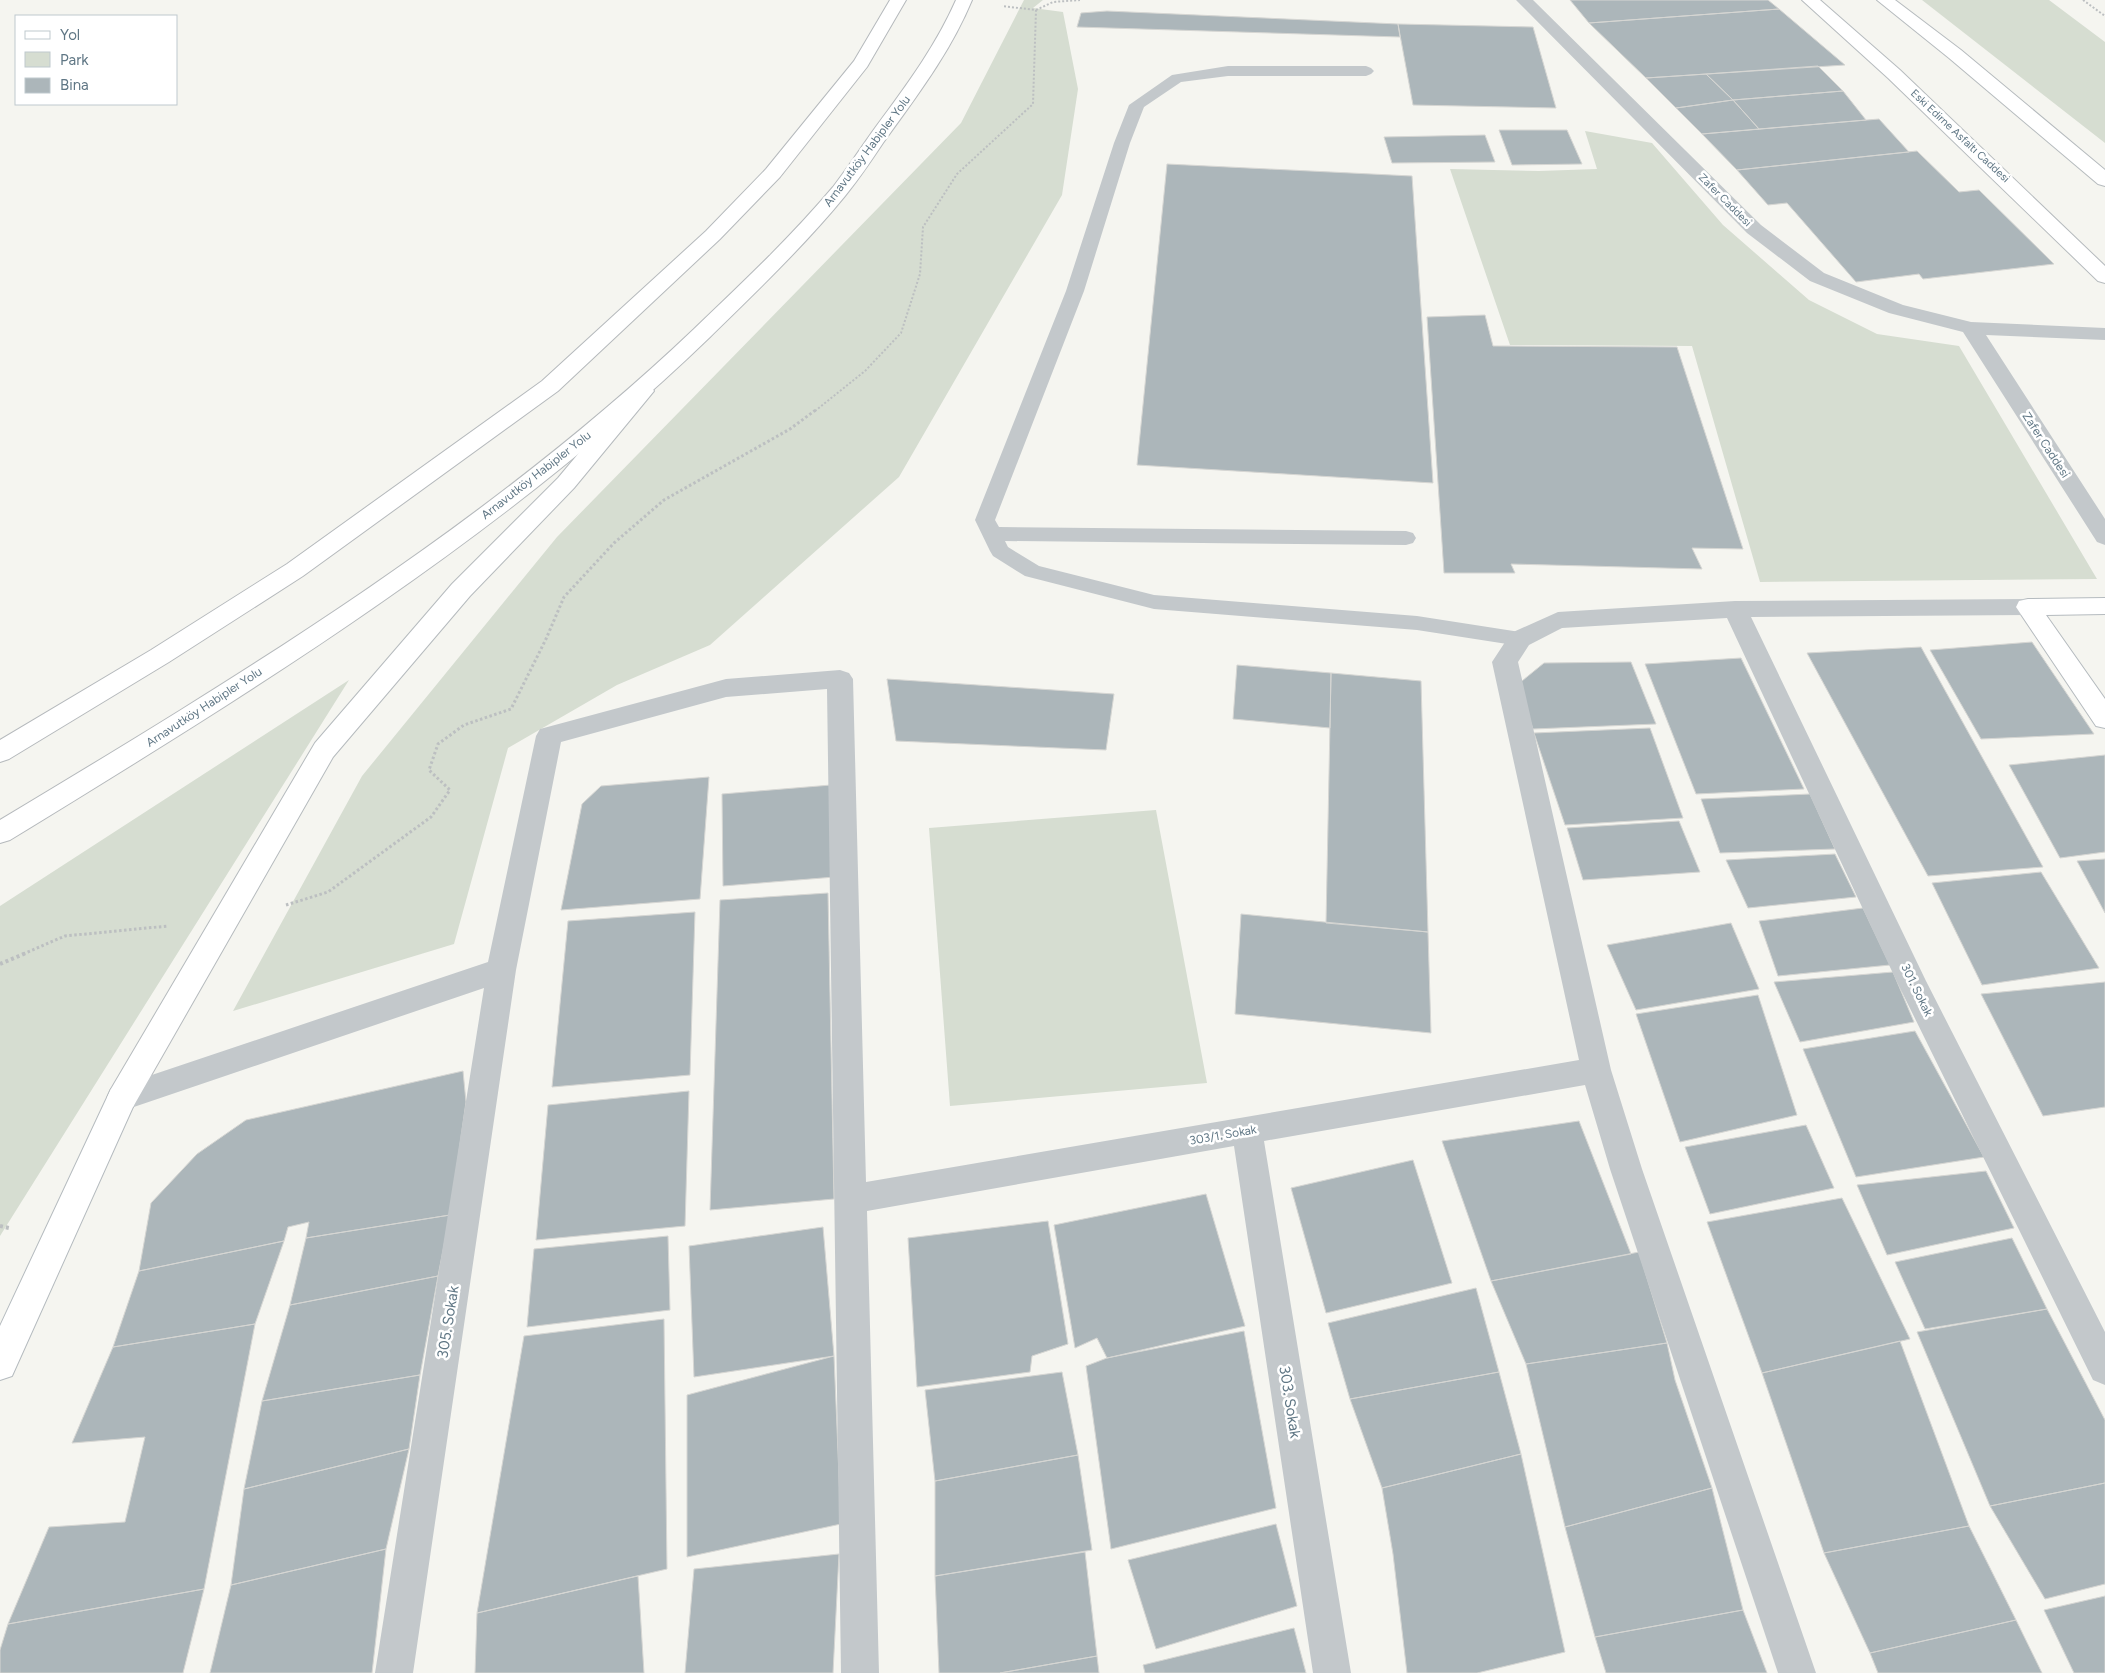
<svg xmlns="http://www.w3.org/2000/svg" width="2105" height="1673" font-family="Figtree,sans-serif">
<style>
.green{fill:#d6ddd1}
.building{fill:#acb6ba;stroke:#d6d6d3}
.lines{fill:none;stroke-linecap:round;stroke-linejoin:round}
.secondary-casing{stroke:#b5bbbf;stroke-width:2}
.primary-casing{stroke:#b6bbbe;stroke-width:2}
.highway-casing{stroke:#b5b9bc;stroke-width:2}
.path-far2{stroke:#bcbfc1;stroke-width:2;stroke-dasharray:2 2;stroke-linecap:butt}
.path-far1{stroke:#bcbfc1;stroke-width:3;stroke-dasharray:2.5 2.5;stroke-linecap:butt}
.path{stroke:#bcbfc1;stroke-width:4;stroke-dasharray:3 3;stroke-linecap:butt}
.lane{fill:#c3c8cb;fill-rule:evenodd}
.street{fill:#c3c8cb;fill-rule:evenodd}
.secondary{fill:#fff;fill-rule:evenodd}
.primary{fill:#fff;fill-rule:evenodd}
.highway{fill:#fff;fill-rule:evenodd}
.labels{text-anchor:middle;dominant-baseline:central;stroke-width:5;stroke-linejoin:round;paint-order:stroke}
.far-street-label{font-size:11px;fill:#607785;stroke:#fff}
.street-label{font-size:12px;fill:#607785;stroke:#fff}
.near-street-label{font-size:15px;fill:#607785;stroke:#fff}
</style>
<rect width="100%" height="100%" fill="#f5f5f0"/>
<!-- green -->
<path class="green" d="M1024,0H1043L1033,8L1063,12L1078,89L1062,195L899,477L710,645L617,685L508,748L454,944L233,1011L362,776L557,537L961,123Z
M1922,0H2049L2105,42V143Z
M1585,131L1652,143L1723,225L1809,300L1877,334L1959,346L2097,579L1760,582L1692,346L1510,345L1450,169L1539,171L1597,169Z
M349,680L0,1236V906Z
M1156,810L1207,1083L950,1106L929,828Z"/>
<!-- building -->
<path class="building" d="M1570,0H1768L1779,9L1589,23Z
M1779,9L1845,65L1646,78L1589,23Z
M1107,11L1398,24L1400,37L1077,27L1081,13Z
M1398,24L1533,27L1556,108L1413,105Z
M1818,66L1843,91L1733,100L1706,74Z
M1706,74L1733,100L1676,108L1646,78Z
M1843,91L1866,120L1759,129L1733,100Z
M1733,100L1759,129L1702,134L1676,108Z
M1879,119L1909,152L1737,170L1702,134Z
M1499,130H1567L1582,164L1512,165Z
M1485,135L1495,162L1392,163L1384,137Z
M1917,151L1959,192L1979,190L2054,264L1923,279L1919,274L1856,282L1787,203L1768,205L1737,170Z
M1167,164L1412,176L1433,483L1137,465Z
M1485,315L1493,346L1677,347L1743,549L1692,548L1702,569L1511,564L1515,573H1444L1427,317Z
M2032,642L2094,734L1981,739L1930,650Z
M1921,647L2043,867L1928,876L1807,653Z
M1741,658L1804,789L1696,794L1645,664Z
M1631,662L1656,724L1533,729L1517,685L1544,663Z
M1237,665L1331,673L1330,728L1233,719Z
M1331,673L1421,681L1428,932L1326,923Z
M887,679L1114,694L1106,750L896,741Z
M1650,728L1683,818L1565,825L1534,733Z
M2105,755V852L2060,858L2009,765Z
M709,777L700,899L561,910L582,804L601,786Z
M831,785L835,877L723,886L722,794Z
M1810,794L1835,849L1720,853L1701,799Z
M1679,821L1700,872L1583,880L1567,828Z
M1835,854L1856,897L1748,908L1726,860Z
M2105,859V913L2077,861Z
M2041,872L2099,968L1982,985L1932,883Z
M828,893L834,1199L710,1210L720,900Z
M1863,908L1890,965L1778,976L1759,921Z
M695,912L690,1075L552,1087L568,921Z
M1241,914L1428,932L1431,1033L1235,1014Z
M1731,923L1759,989L1636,1010L1607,945Z
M1893,972L1914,1022L1800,1042L1774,982Z
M2105,982V1107L2043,1116L1981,994Z
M1758,995L1797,1115L1680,1142L1636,1014Z
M1915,1031L1984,1157L1856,1177L1803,1049Z
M463,1071L466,1102L450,1215L306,1238L309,1222L288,1227L284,1241L139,1271L151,1203L197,1154L246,1120Z
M689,1091L685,1226L536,1240L548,1105Z
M1579,1121L1631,1254L1491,1281L1442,1141Z
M1806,1125L1834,1188L1710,1214L1685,1147Z
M1413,1160L1452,1283L1326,1313L1291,1188Z
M1986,1171L2014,1228L1887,1255L1857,1185Z
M1206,1194L1245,1326L1107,1358L1097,1338L1075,1348L1054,1225Z
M1842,1198L1910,1339L1762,1373L1707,1222Z
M450,1215L438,1276L290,1305L306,1238Z
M1048,1221L1068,1344L1032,1356L1030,1372L917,1387L908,1238Z
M823,1227L834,1356L694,1377L689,1246Z
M668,1236L670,1310L527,1327L534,1249Z
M2012,1238L2047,1309L1925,1329L1895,1262Z
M284,1241L255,1324L113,1347L139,1271Z
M1639,1252L1667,1343L1526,1364L1491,1281Z
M438,1276L420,1375L262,1401L290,1305Z
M1476,1288L1499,1372L1350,1399L1328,1323Z
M2047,1309L2105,1420V1483L1990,1506L1917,1332Z
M664,1319L667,1569L477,1613L524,1336Z
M255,1324L204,1589L8,1624L49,1527L125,1522L145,1437L72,1443L113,1347Z
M1244,1331L1276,1508L1111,1549L1086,1366L1107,1358Z
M1900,1341L1969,1526L1824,1553L1762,1373Z
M1667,1343L1675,1380L1712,1488L1565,1527L1526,1364Z
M834,1356L841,1524L687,1557V1395Z
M1062,1372L1078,1455L935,1481L925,1390Z
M1499,1372L1521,1454L1382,1488L1350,1399Z
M420,1375L409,1449L244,1489L262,1401Z
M409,1449L386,1549L231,1585L244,1489Z
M1521,1454L1565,1652L1477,1673H1407L1393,1554L1382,1488Z
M1078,1455L1092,1550L935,1576V1481Z
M2105,1483V1584L2045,1599L1990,1506Z
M1712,1488L1743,1610L1595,1637L1565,1527Z
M1276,1524L1297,1606L1156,1649L1128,1560Z
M1969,1526L2016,1620L1870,1653L1824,1553Z
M386,1549L372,1673H210L231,1585Z
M1085,1552L1097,1656L1000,1673H939L935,1576Z
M839,1554L833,1673H685L694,1569Z
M638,1576L644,1673H475L477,1613Z
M204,1589L183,1673H0V1650L8,1624Z
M2105,1596V1673H2074L2044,1610Z
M1743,1610L1767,1673H1606L1595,1637Z
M2016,1620L2042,1673H1878L1870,1653Z
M1294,1628L1306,1673H1145L1143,1665Z
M1097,1656L1099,1673H1000Z"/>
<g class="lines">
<defs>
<path id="secondary" d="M2105,598V614L2046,615L2105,699V728L2096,726L2016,607L2019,601L2028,599Z
M122,1085L133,1089L137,1098L12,1376L0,1380V1326L111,1089Z"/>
<path id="primary" d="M1802,0H1820L1900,70L2105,266V283L2098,281L1888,78Z
M1877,0H1895L1961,50L2105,170V186L2098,184L1949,58Z
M643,384L651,386L654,391L574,488L470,596L333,757L133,1107L122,1111L111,1107L107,1098L111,1089L315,743L452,584L558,478L635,386Z"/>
<path id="highway" d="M890,0H906L867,67L780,177L720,239L558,391L303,576L169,662L9,759L0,762V740L151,650L287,564L542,381L706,231L766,169L854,61Z
M956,0H972C950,53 916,97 883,143C871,161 859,179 845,196C804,246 757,291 710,337C503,537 255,690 10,840L0,843V820C243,674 488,525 694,329C742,283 790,238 833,187C846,170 858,152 870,135C902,91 934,50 956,0Z"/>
</defs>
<!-- secondary casing -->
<use href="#secondary" class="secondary-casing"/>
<!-- primary casing -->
<use href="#primary" class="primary-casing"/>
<!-- highway casing -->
<use href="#highway" class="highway-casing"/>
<!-- path-far2 -->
<path class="path-far2" d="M2083,0L2105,16
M1036,10L1053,2L1080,0
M815,411L865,371L901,333L920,274L923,227L957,174L1033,104L1036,10L1002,6"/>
<!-- path-far1 -->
<path class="path-far1" d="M286,905L328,892L431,817L450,790L429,770L438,744L464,725L511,709L546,639L564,597L614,543L664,500L790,429L817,409
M23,954L65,936L168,926"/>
<!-- path -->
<path class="path" d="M0,964L26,953
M0,1226L9,1228"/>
<!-- lane -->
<path class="lane" d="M1228,66H1366L1371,68L1374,71L1371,74L1366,76H1228L1181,82L1144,107L1130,143L1084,291L995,520L999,527L1406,531L1413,533L1416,538L1413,543L1406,545L1005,541L1008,547L1039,566L1154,595L1417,616L1520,632L1528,634L1531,639L1528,644L1520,646L1417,630L1154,609L1025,576L993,556L990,551L975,520L1066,291L1114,143L1129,105L1172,75Z"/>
<!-- street -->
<path class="street" d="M1516,0H1533L1761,225L1824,273L1903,305L1971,322L2105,328V340L1986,335L2105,519V545L2097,542L1963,332L1889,313L1810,281L1747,233Z
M2028,599L2037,601L2040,607L2037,613L2028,615L1751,617L1926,981L2105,1332V1385L2093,1380L1897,982L1727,618L1562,628L1529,645L1518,662L1611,1070L1642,1169L1816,1673H1778L1610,1169L1585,1085L1264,1141L1351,1673H1313L1234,1146L867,1211L879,1673H841L827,689L726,697L561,742L516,970L413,1673H375L484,988L122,1111L111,1107L107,1098L111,1089L122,1085L488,962L536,736L540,729L726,679L840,670L849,673L853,679L866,1182L1579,1060L1492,662L1511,633L1558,612L1735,601Z"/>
<!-- secondary -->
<use href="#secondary" class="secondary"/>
<!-- primary -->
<use href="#primary" class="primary"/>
<!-- highway -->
<use href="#highway" class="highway"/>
</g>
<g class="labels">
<!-- far-street labels -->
<g class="far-street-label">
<text transform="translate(1960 136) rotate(43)">Eski Edirne Asfaltı Caddesi</text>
<text transform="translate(1725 200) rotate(45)">Zafer Caddesi</text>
</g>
<!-- street labels -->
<g class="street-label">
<text transform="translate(867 151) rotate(-53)">Arnavutköy Habipler Yolu</text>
<text transform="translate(2046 445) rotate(57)">Zafer Caddesi</text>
<text transform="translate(536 475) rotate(-38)">Arnavutköy Habipler Yolu</text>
<text transform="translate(204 707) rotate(-33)">Arnavutköy Habipler Yolu</text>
<text transform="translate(1917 990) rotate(64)">301. Sokak</text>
<text transform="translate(1223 1135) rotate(-10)">303/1. Sokak</text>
</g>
<!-- near-street labels -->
<g class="near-street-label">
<text transform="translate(448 1322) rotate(-81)">305. Sokak</text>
<text transform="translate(1290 1402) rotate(81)">303. Sokak</text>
</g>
</g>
<!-- legend -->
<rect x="15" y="15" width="162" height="90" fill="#ffffff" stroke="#bfc9ce"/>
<rect x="25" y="31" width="25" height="8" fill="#ffffff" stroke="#bfc9ce"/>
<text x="60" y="40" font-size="15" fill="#607785">Yol</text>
<rect x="25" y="52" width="25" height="15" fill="#d6ddd1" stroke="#bfc9ce"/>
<text x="60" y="65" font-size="15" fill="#607785">Park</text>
<rect x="25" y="78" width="25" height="15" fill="#acb6ba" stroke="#bfc9ce"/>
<text x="60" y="90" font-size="15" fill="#607785">Bina</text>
</svg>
